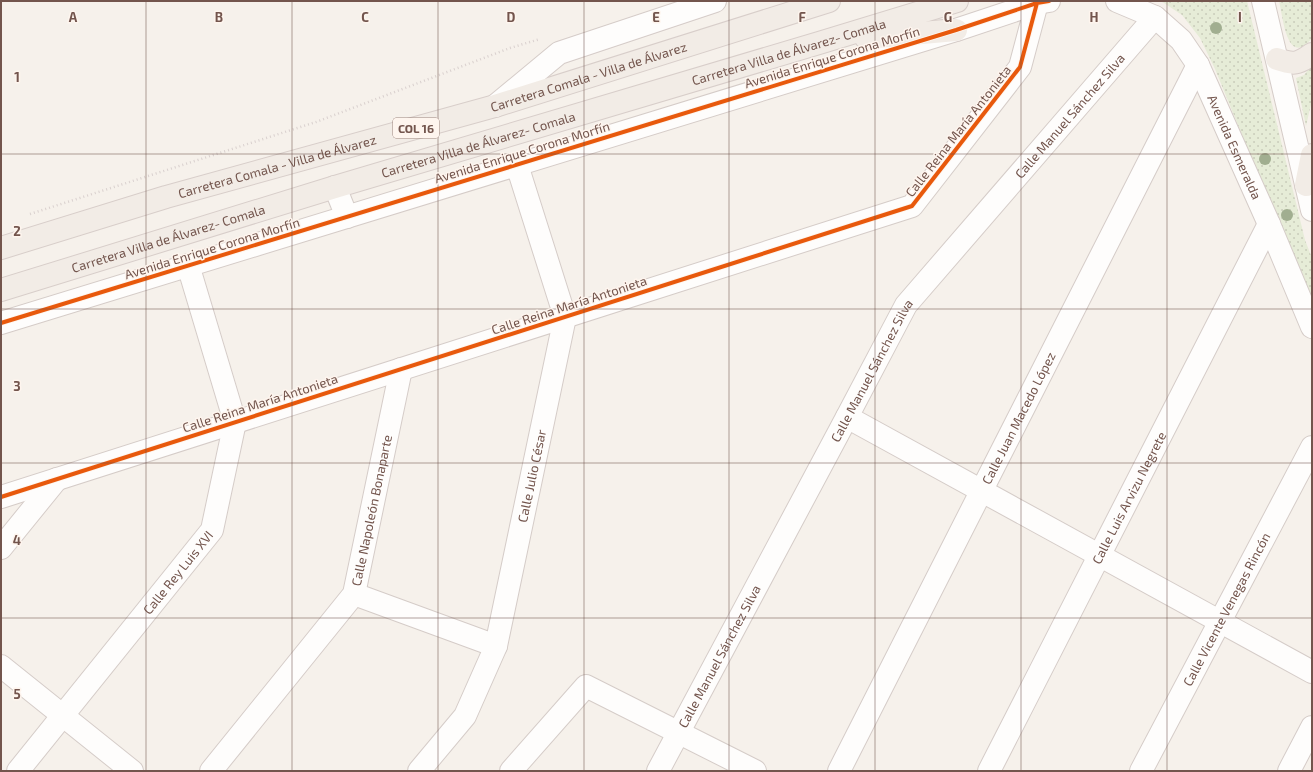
<svg xmlns="http://www.w3.org/2000/svg" width="1313" height="772" font-family="'Exo 2',sans-serif">
<style>
.grass{fill:url(#grass-dots)}
.lines{fill:none;stroke-linecap:round;stroke-linejoin:round}
.minor-casing{stroke:#d5ccc8;stroke-width:24}
.major-casing{stroke:#d8ceca;stroke-width:24}
.path{stroke:#d9d0ce;stroke-width:2.5;stroke-dasharray:1 3;stroke-linecap:butt}
.minor{stroke:#fefdfc;stroke-width:22}
.major{stroke:#f2ece6;stroke-width:22}
.cycleway-casing{stroke:#fef5ee;stroke-width:6}
.cycleway{stroke:#e8590c;stroke-width:4}
.tree{fill:#a1ae90}
.grid{fill:none;stroke:#73554d;stroke-width:1;stroke-opacity:0.55}
.labels{text-anchor:middle;dominant-baseline:central;stroke-width:3;stroke-linejoin:round;paint-order:stroke}
.shield{fill:#fef5ee;stroke:#9d857d;stroke-width:1}
.shield-label{font-size:12px;font-weight:bold;fill:#73554d}
.street-label{font-size:13px;fill:#73554d;stroke:#fef5ee}
.grid-label{font-size:13px;text-anchor:middle;font-weight:bold;fill:#73554d;stroke:#fef5ee;stroke-width:3;stroke-linejoin:round;paint-order:stroke}
</style>
<defs>
<pattern id="grass-dots" width="8" height="8" patternUnits="userSpaceOnUse"><rect width="8" height="8" fill="#e6ecd7"/><path d="M2 2h.1M6 6h.1" fill="none" stroke="#c9ccba" stroke-width="1.8" stroke-linecap="round"/></pattern>
</defs>
<rect width="100%" height="100%" fill="#f6f1eb"/>
<!-- grass -->
<path class="grass" d="M1161,1H1247L1305,240L1312,258V306L1215,69L1200,38L1182,15Z
M1279,1H1312V38C1287,69 1283,17 1279,1Z
M1312,65V100L1306,126L1296,78L1304,75Z"/>
<g class="lines">
<defs>
<g id="minor">
<path id="s1" d="M1117,1L1155,17L1181,40L1198,65L1269,224L1312,327"/>
<path d="M1263,1L1312,210"/>
<path d="M495,106L559,53L715,1"/>
<path d="M335,187L347,217"/>
<path d="M1,323L956,30L1037,3L1049,1"/>
<path d="M847,417L1312,672"/>
<path d="M1,497L912,206L1020,67L1037,3"/>
<path d="M1,548L57,479"/>
<path d="M354,594L496,646"/>
<path d="M1,666L132,771"/>
<path id="s2" d="M18,771L212,530L235,422L188,265"/>
<path id="s3" d="M211,771L354,594L401,369"/>
<path id="s4" d="M419,771L465,716L496,646L565,317L517,165"/>
<path d="M511,771L586,686L755,771"/>
<path id="s5" d="M658,771L847,417L906,305L1155,17"/>
<path id="s6" d="M839,771L1198,65"/>
<path id="s7" d="M989,771L1269,224"/>
<path id="s8" d="M1141,771L1312,447"/>
<path d="M1289,771L1312,727"/>
</g>
<g id="major">
<path d="M866,38L956,30"/>
<path d="M1277,59C1294,65 1298,64 1312,54"/>
<path d="M1306,185L1312,155"/>
<path id="s9" d="M1,248L166,197L495,106L829,1"/>
<path id="s10" d="M1,290L335,187L819,43L957,1"/>
</g>
</defs>
<!-- minor casing -->
<use href="#minor" class="minor-casing"/>
<!-- major casing -->
<use href="#major" class="major-casing"/>
<!-- path -->
<path class="path" d="M30,214L316,122L510,48L540,39"/>
<!-- minor -->
<use href="#minor" class="minor"/>
<!-- major -->
<use href="#major" class="major"/>
<defs>
<path id="cycleway" d="M1,323L956,30L1037,3L1049,1
M1,497L912,206L1020,67L1037,3"/>
</defs>
<!-- cycleway casing -->
<use href="#cycleway" class="cycleway-casing"/>
<!-- cycleway -->
<use href="#cycleway" class="cycleway"/>
</g>
<!-- trees -->
<g class="tree">
<circle cx="1216" cy="28" r="6"/>
<circle cx="1265" cy="159" r="6"/>
<circle cx="1287" cy="215" r="6"/>
</g>
<!-- grid -->
<path class="grid" d="M146,1V771M292,1V771M438,1V771M584,1V771M729,1V771M875,1V771M1021,1V771M1167,1V771M1,154H1312M1,309H1312M1,463H1312M1,618H1312"/>
<g class="labels">
<!-- shield labels -->
<rect class="shield" x="393" y="118" width="46" height="20" rx="3"/>
<g class="shield-label">
<text x="416" y="128">COL 16</text>
</g>
<!-- street labels -->
<g class="street-label">
<text stroke="none"><textPath href="#s10" startOffset="823">Carretera Villa de Álvarez- Comala</textPath></text>
<text transform="translate(832 57) rotate(-17)">Avenida Enrique Corona Morfín</text>
<text stroke="none"><textPath href="#s9" startOffset="612">Carretera Comala - Villa de Álvarez</textPath></text>
<text stroke="none"><textPath href="#s5" startOffset="778">Calle Manuel Sánchez Silva</textPath></text>
<text transform="translate(958 131) rotate(-52)">Calle Reina María Antonieta</text>
<text stroke="none"><textPath href="#s10" startOffset="499">Carretera Villa de Álvarez- Comala</textPath></text>
<text stroke="none"><textPath href="#s1" startOffset="196">Avenida Esmeralda</textPath></text>
<text transform="translate(522 152) rotate(-17)">Avenida Enrique Corona Morfín</text>
<text stroke="none"><textPath href="#s9" startOffset="288">Carretera Comala - Villa de Álvarez</textPath></text>
<text stroke="none"><textPath href="#s10" startOffset="175">Carretera Villa de Álvarez- Comala</textPath></text>
<text transform="translate(212 248) rotate(-17)">Avenida Enrique Corona Morfín</text>
<text transform="translate(569 305) rotate(-18)">Calle Reina María Antonieta</text>
<text stroke="none"><textPath href="#s5" startOffset="454">Calle Manuel Sánchez Silva</textPath></text>
<text transform="translate(260 403) rotate(-18)">Calle Reina María Antonieta</text>
<text stroke="none"><textPath href="#s6" startOffset="396">Calle Juan Macedo López</textPath></text>
<text stroke="none"><textPath href="#s4" startOffset="322">Calle Julio César</textPath></text>
<text stroke="none"><textPath href="#s7" startOffset="307">Calle Luis Arvizu Negrete</textPath></text>
<text stroke="none"><textPath href="#s3" startOffset="313">Calle Napoleón Bonaparte</textPath></text>
<text stroke="none"><textPath href="#s2" startOffset="255">Calle Rey Luis XVI</textPath></text>
<text stroke="none"><textPath href="#s8" startOffset="183">Calle Vicente Venegas Rincón</textPath></text>
<text stroke="none"><textPath href="#s5" startOffset="130">Calle Manuel Sánchez Silva</textPath></text>
</g>
</g>
<g class="grid-label">
<text x="73" y="22">A</text>
<text x="219" y="22">B</text>
<text x="365" y="22">C</text>
<text x="511" y="22">D</text>
<text x="656" y="22">E</text>
<text x="802" y="22">F</text>
<text x="948" y="22">G</text>
<text x="1094" y="22">H</text>
<text x="1240" y="22">I</text>
<text x="17" y="82">1</text>
<text x="17" y="236">2</text>
<text x="17" y="391">3</text>
<text x="17" y="545">4</text>
<text x="17" y="699">5</text>
</g>
<!-- border -->
<rect width="1313" height="772" fill="none" stroke="#73554d" stroke-width="4"/>
</svg>
